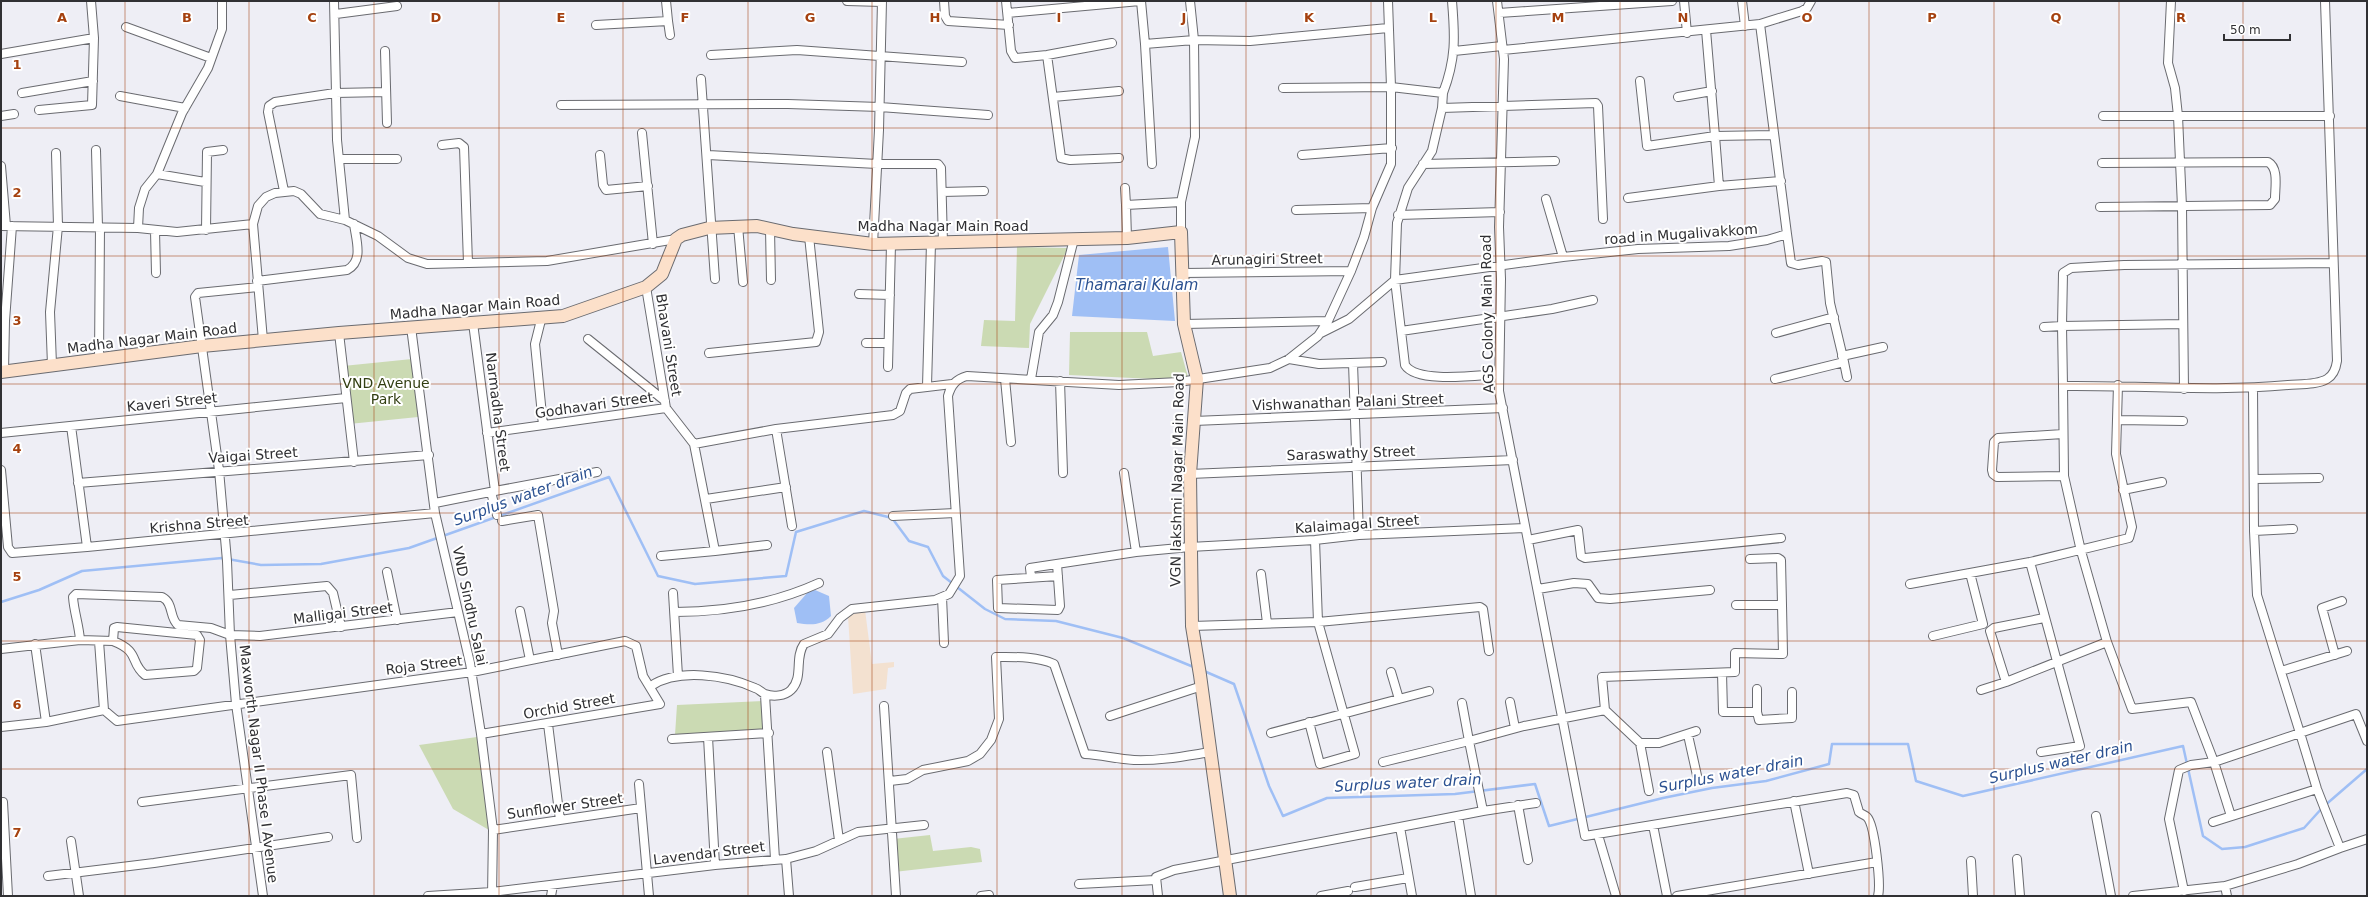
<svg xmlns="http://www.w3.org/2000/svg" width="2368" height="897" font-family="'DejaVu Sans',sans-serif">
<style>
.education{fill:#f3e1d0}
.green{fill:#cbdab3}
.water{fill:#9fbff5}
.lines{fill:none;stroke-linecap:round;stroke-linejoin:round}
.stream{stroke:#9fbff5;stroke-width:2.5}
.street-casing{stroke:#6a6b70;stroke-width:10}
.secondary-casing{stroke:#6a6b70;stroke-width:14}
.street{stroke:#fff;stroke-width:8}
.secondary{stroke:#fce0ca;stroke-width:12}
.grid{fill:none;stroke:#a5410f;stroke-width:1;stroke-opacity:0.55}
.labels{text-anchor:middle;dominant-baseline:central;stroke-width:4;stroke-linejoin:round;paint-order:stroke}
.street-label{font-size:14px;fill:#303033;stroke:#fff}
.park-label{font-size:14px;fill:#313e11;stroke:#fff}
.water-label{font-size:15px;font-style:italic;fill:#2b5191;stroke:#fff}
.grid-label{font-size:13px;text-anchor:middle;font-weight:bold;fill:#a5410f;stroke:#fff;stroke-width:4;stroke-linejoin:round;paint-order:stroke}
</style>
<rect width="100%" height="100%" fill="#eeeef5"/>
<!-- education -->
<path class="education" d="M865,610L872,664L894,662V667L888,668L886,689L853,694L848,616Z"/>
<!-- green -->
<path class="green" d="M1017,247L1068,248L1030,324L1029,348L981,346L984,320L1015,321Z
M1070,332H1147L1153,356L1181,352L1188,377L1154,379L1069,375Z
M412,359L418,417L349,424L343,366Z
M763,701L764,729L675,735L677,705Z
M477,737L489,830L453,809L419,745Z
M930,835L933,851L971,847L980,849L982,862L894,872L893,839Z"/>
<!-- water -->
<path class="water" d="M1168,247L1175,321L1072,316L1079,255Z
M815,590L829,596L831,616C821,626 810,625 797,623L794,608L808,592Z"/>
<g class="lines">
<!-- stream -->
<path class="stream" d="M1,602L39,590L82,571L222,558L261,565L321,564L409,548L609,477L658,576L695,584L786,576L796,532L864,511L892,518L909,541L928,547L943,576L985,609L1005,619L1056,621L1123,638L1196,668
M1204,671L1234,684L1269,786L1283,816L1327,798L1455,794L1535,784L1549,826L1663,798L1712,788L1766,781L1829,764L1832,744H1908L1916,781L1963,796L2183,746L2203,836L2222,849L2245,847L2304,828L2323,807L2367,769"/>
<defs>
<path id="street" d="M666,1L668,21
M847,1L882,2
M944,1L945,16L948,21L1009,25
M1006,1L1011,51L1015,58L1047,55L1112,43
M1141,1L1145,44L1152,164
M1497,1L1504,59L1499,227L1501,279L1499,391L1585,836L1847,793L1854,795L1859,812C1861,814 1865,815 1867,817C1875,825 1881,885 1878,896
M1684,1L1687,33
M1742,1L1745,26
M2325,1L2337,361C2336,368 2334,375 2327,379C2317,385 2300,384 2288,385C2213,392 2139,385 2063,386L2064,476L2081,551L2107,642L2132,709L2191,702L2214,762L2300,733L2317,789L2340,848L2367,839
M1008,13L1140,1
M1499,13L1672,1
M336,14L397,6
M596,25L668,21L670,35
M126,27L211,58
M1706,30L1715,136L1773,135
M1145,44L1194,40L1250,41L1388,28
M1503,50L1760,24
M385,51L387,123
M1454,51L1502,46
M1,54L94,38L91,1
M711,55L797,50L962,62
M1047,55L1061,158L1070,160L1119,158
M701,79L715,279
M1640,81L1647,146L1715,136L1719,186L1781,181
M1283,88L1391,87L1443,93L1442,108L1596,103L1598,106L1603,219
M22,93L93,81
M1443,93C1456,59 1455,37 1452,1
M120,96L185,108
M1053,97L1119,91
M1678,97L1712,91
M561,105L788,104L880,107L988,115
M1442,108L1432,151L1408,188L1397,223L1395,280L1405,365C1417,384 1478,375 1499,374
M39,110L92,105L94,38
M1,116L14,114
M2103,116H2178L2175,88L2168,63L2171,1
M642,133L653,244
M442,145L459,143L464,147L468,263
M96,150L98,227
M600,155L603,185L606,190L648,186
M708,155L877,164H938L941,168L943,243
M1302,155L1392,148
M339,159H397
M1423,164L1555,161
M1,166L6,226
M157,174L205,182
M1125,188L1126,205
M284,191L268,112L269,106L275,102L335,93L386,92
M942,192L984,191
M1628,198L1719,186
M1546,199L1563,257
M2100,207L2270,205L2275,199C2275,187 2279,168 2268,162L2102,163
M1296,210L1372,208
M1398,215L1500,212
M345,220L378,236L408,258L427,264L547,261L676,239
M1,226L138,228L139,208L145,189L157,174L182,113L208,68L222,29V1
M738,226L743,282
M138,228L177,232L253,224
M770,229L771,280
M206,230L207,152L223,150
M155,231L156,273
M1181,232V202L1195,137L1194,40L1190,1
M1127,238L1126,205L1181,202
M873,244L879,130L882,1
M1183,273L1351,271
M257,281L347,270C364,261 356,240 354,224
M258,287L198,293L195,297L219,470L227,561L230,635L236,704L263,896
M646,287L666,408L694,444L715,551L767,545
M859,294L890,295
M542,316L535,344L543,425
M1184,324L1328,321
M411,327L435,513L470,663L481,734L493,830L492,896
M2044,327L2062,326L2063,273L2071,268L2124,265L2332,263
M1401,331L1552,309L1593,300
M339,333L354,462
M1321,333L1349,319L1395,280L1563,257L1638,249L1729,246L1767,240L1787,234L1760,24L1802,11L1807,8L1811,1
M1776,333L1834,317
M588,339L665,401
M263,340L253,224L258,206L266,197L275,193L294,191L301,194L320,214L345,220L337,140L334,1
M866,343H888
M709,353L816,342L819,332L809,236
M1842,356L1883,347
M99,359L100,227
M1289,359L1319,364L1382,362
M1844,362L1847,377
M1353,363L1359,535
M52,365L50,312L58,226L56,153
M888,367L891,244
M4,371L5,321L12,226
M1005,379L1011,442
M1031,379L1039,332L1053,315L1058,302L1074,239
M1775,379L1844,362L1830,303L1826,262L1822,261L1798,265L1791,263L1787,234
M1060,381L1063,473
M927,386L931,243
M2063,386L2062,326L2183,324
M2253,388L2254,531L2257,595L2300,733L2356,714L2367,741
M2184,389L2182,207L2178,116H2330
M2118,420L2183,421
M1194,421L1503,408
M71,426L87,547L435,513
M776,429L792,526
M1,433L346,398
M487,433L666,408
M2063,434L1998,438L1994,442L1992,470L1993,474L1997,477L2064,476
M694,444L776,429L893,415L900,411L906,393L910,389L952,384
M1,470L8,547L12,553L87,547
M1124,473L1136,552
M1190,474L1513,460
M2255,479L2319,478
M78,483L429,455
M2123,490L2162,482
M495,491L597,472
M491,492L497,515
M706,499L786,487
M435,503L495,491L473,323
M893,516L955,513
M502,521L538,515L554,611L552,623L558,655
M2254,531L2293,529
M1528,540L1578,530L1581,556L1585,558L1781,538
M661,556L715,551
M1750,559L1778,558L1781,560L1782,605
M2030,562L2080,746L2041,752
M1057,564L1060,606L1058,610L998,608L997,580L1058,576
M387,572L397,620
M1261,574L1267,623
M1031,577L1030,568L1136,552L1190,547L1315,540L1359,535L1525,528
M1910,584L2030,562L2129,538L2132,527L2116,454L2118,385
M1538,589L1574,583L1588,584L1598,598L1610,599L1710,590
M673,593L678,676
M230,595L327,586L333,593L341,627
M942,597L944,643
M520,611L530,660
M675,612C724,612 775,603 819,583
M2044,618L1994,628L1990,631L2006,682L2107,642
M1192,626L1318,622L1480,607L1483,609L1489,651
M1933,636L1983,624L1970,573
M80,640L113,641L114,628L117,627L197,635L200,640L197,668L194,671L145,675C129,662 141,652 113,641
M99,641L104,710L117,721L472,672L625,641L636,646L643,676L660,704L481,734
M1,649L80,640C79,625 74,612 73,597L76,594L162,597C174,603 169,618 178,625L211,628L230,635L260,636L458,612
M2335,655L2322,608L2342,601
M2281,671L2347,651
M1391,672L1399,699
M1722,673L1723,712H1757V689
M651,686C678,668 726,675 755,688C759,689 762,693 765,694C773,697 785,696 791,690C804,677 794,658 804,644L828,634L840,618L852,609L935,600L949,594L960,576L948,396C951,385 956,379 967,376L1119,385L1179,382L1270,368L1289,359L1318,336L1328,321L1351,271L1364,237L1372,208L1391,164V87L1388,1
M1981,690L2006,682
M765,695L775,859
M1510,702L1515,728
M884,706L896,896
M1757,712L1759,720L1792,718V692
M1110,716L1202,686
M46,722L104,710
M1309,722L1320,764L1355,754L1318,622L1315,540
M548,724L560,820
M1,727L46,722L35,644
M1696,731L1659,743H1640L1605,710L1602,677L1735,672V653L1783,654L1782,605H1736
M1271,733L1429,691
M1688,735L1698,780
M708,737L715,865
M672,739L769,733
M1640,743L1649,791
M827,752L839,840
M1383,762L1469,741L1462,703
M890,781L907,779L923,770L968,761L980,754L991,740L999,719L996,657C1015,657 1036,656 1054,664L1085,754C1102,755 1117,759 1134,760C1160,761 1185,756 1211,752
M639,784L649,896
M1794,801L1809,874
M3,802L8,896
M142,802L351,775L357,838
M1518,805L1528,860
M1483,811L1536,803
M1458,816L1471,896
M2096,816L2111,896
M2213,822L2317,789
M1653,825L1667,896
M493,830L641,808
M1598,835L1616,896
M71,841L79,896
M786,859L789,896
M2017,859L2020,896
M1971,861L1973,896
M48,876L154,863L328,837
M1079,884L1156,880
M2225,886L2227,896
M1355,887L1408,878
M2184,891L2169,819L2179,770L2191,765L2214,762L2231,816
M428,896L492,892L715,865L786,859L816,851L858,832L924,825
M551,896L553,885
M981,896L989,895
M1158,896L1156,877L1174,870L1400,827
M1321,896L1348,891
M1412,896L1400,827L1483,811L1469,741L1524,726L1605,710
M1677,896L1877,862
M2133,896L2225,886L2298,864L2340,848"/>
<path id="secondary" d="M1,372L202,346L339,333L563,316L646,287L662,274L676,239L682,235L709,228L757,226L793,234L873,244L1127,238L1181,232L1184,324L1197,379L1190,474L1192,626L1200,675L1230,896"/>
</defs>
<!-- street casing -->
<use href="#street" class="street-casing"/>
<!-- secondary casing -->
<use href="#secondary" class="secondary-casing"/>
<!-- street -->
<use href="#street" class="street"/>
<!-- secondary -->
<use href="#secondary" class="secondary"/>
</g>
<!-- grid -->
<path class="grid" d="M125,1V896M249,1V896M374,1V896M499,1V896M623,1V896M748,1V896M872,1V896M997,1V896M1122,1V896M1246,1V896M1371,1V896M1496,1V896M1620,1V896M1745,1V896M1869,1V896M1994,1V896M2119,1V896M2243,1V896M1,128H2367M1,256H2367M1,384H2367M1,513H2367M1,641H2367M1,769H2367"/>
<g class="labels">
<!-- street labels -->
<g class="street-label">
<text x="943" y="226">Madha Nagar Main Road</text>
<text transform="translate(1681 234) rotate(-4)">road in Mugalivakkom</text>
<text transform="translate(1267 259) rotate(-1)">Arunagiri Street</text>
<text transform="translate(475 307) rotate(-5)">Madha Nagar Main Road</text>
<text transform="translate(1487 314) rotate(-91)">AGS Colony Main Road</text>
<text transform="translate(152 338) rotate(-7)">Madha Nagar Main Road</text>
<text transform="translate(669 345) rotate(81)">Bhavani Street</text>
<text transform="translate(172 402) rotate(-6)">Kaveri Street</text>
<text transform="translate(1348 402) rotate(-2)">Vishwanathan Palani Street</text>
<text transform="translate(594 405) rotate(-8)">Godhavari Street</text>
<text transform="translate(498 412) rotate(83)">Narmadha Street</text>
<text transform="translate(1351 453) rotate(-2)">Saraswathy Street</text>
<text transform="translate(253 455) rotate(-4)">Vaigai Street</text>
<text transform="translate(1177 480) rotate(-89)">VGN lakshmi Nagar Main Road</text>
<text transform="translate(199 524) rotate(-5)">Krishna Street</text>
<text transform="translate(1357 524) rotate(-4)">Kalaimagal Street</text>
<text transform="translate(470 606) rotate(78)">VND Sindhu Salai</text>
<text transform="translate(343 613) rotate(-7)">Malligai Street</text>
<text transform="translate(424 665) rotate(-7)">Roja Street</text>
<text transform="translate(569 706) rotate(-10)">Orchid Street</text>
<text transform="translate(259 764) rotate(83)">Maxworth Nagar II Phase I Avenue</text>
<text transform="translate(565 806) rotate(-8)">Sunflower Street</text>
<text transform="translate(709 853) rotate(-7)">Lavendar Street</text>
</g>
<!-- park labels -->
<g class="park-label">
<text x="386" y="383">VND Avenue<tspan x="386" dy="16">Park</tspan></text>
</g>
<!-- water labels -->
<g class="water-label">
<text x="1137" y="285">Thamarai Kulam</text>
<text transform="translate(523 496) rotate(-20)">Surplus water drain</text>
<text transform="translate(2061 762) rotate(-13)">Surplus water drain</text>
<text transform="translate(1731 774) rotate(-11)">Surplus water drain</text>
<text transform="translate(1408 783) rotate(-3)">Surplus water drain</text>
</g>
</g>
<g class="grid-label">
<text x="62" y="22">A</text>
<text x="187" y="22">B</text>
<text x="312" y="22">C</text>
<text x="436" y="22">D</text>
<text x="561" y="22">E</text>
<text x="685" y="22">F</text>
<text x="810" y="22">G</text>
<text x="935" y="22">H</text>
<text x="1059" y="22">I</text>
<text x="1184" y="22">J</text>
<text x="1309" y="22">K</text>
<text x="1433" y="22">L</text>
<text x="1558" y="22">M</text>
<text x="1683" y="22">N</text>
<text x="1807" y="22">O</text>
<text x="1932" y="22">P</text>
<text x="2056" y="22">Q</text>
<text x="2181" y="22">R</text>
<text x="17" y="69">1</text>
<text x="17" y="197">2</text>
<text x="17" y="325">3</text>
<text x="17" y="453">4</text>
<text x="17" y="581">5</text>
<text x="17" y="709">6</text>
<text x="17" y="837">7</text>
</g>
<!-- border -->
<rect width="2368" height="897" fill="none" stroke="#303033" stroke-width="4"/>
<!-- scale -->
<path d="M2224 34v6h66v-6" fill="none" stroke="#303033" stroke-width="2"/>
<text x="2230" y="34" font-size="12" fill="#303033" stroke="#ffffff" stroke-width="3" paint-order="stroke">50 m</text>
</svg>
